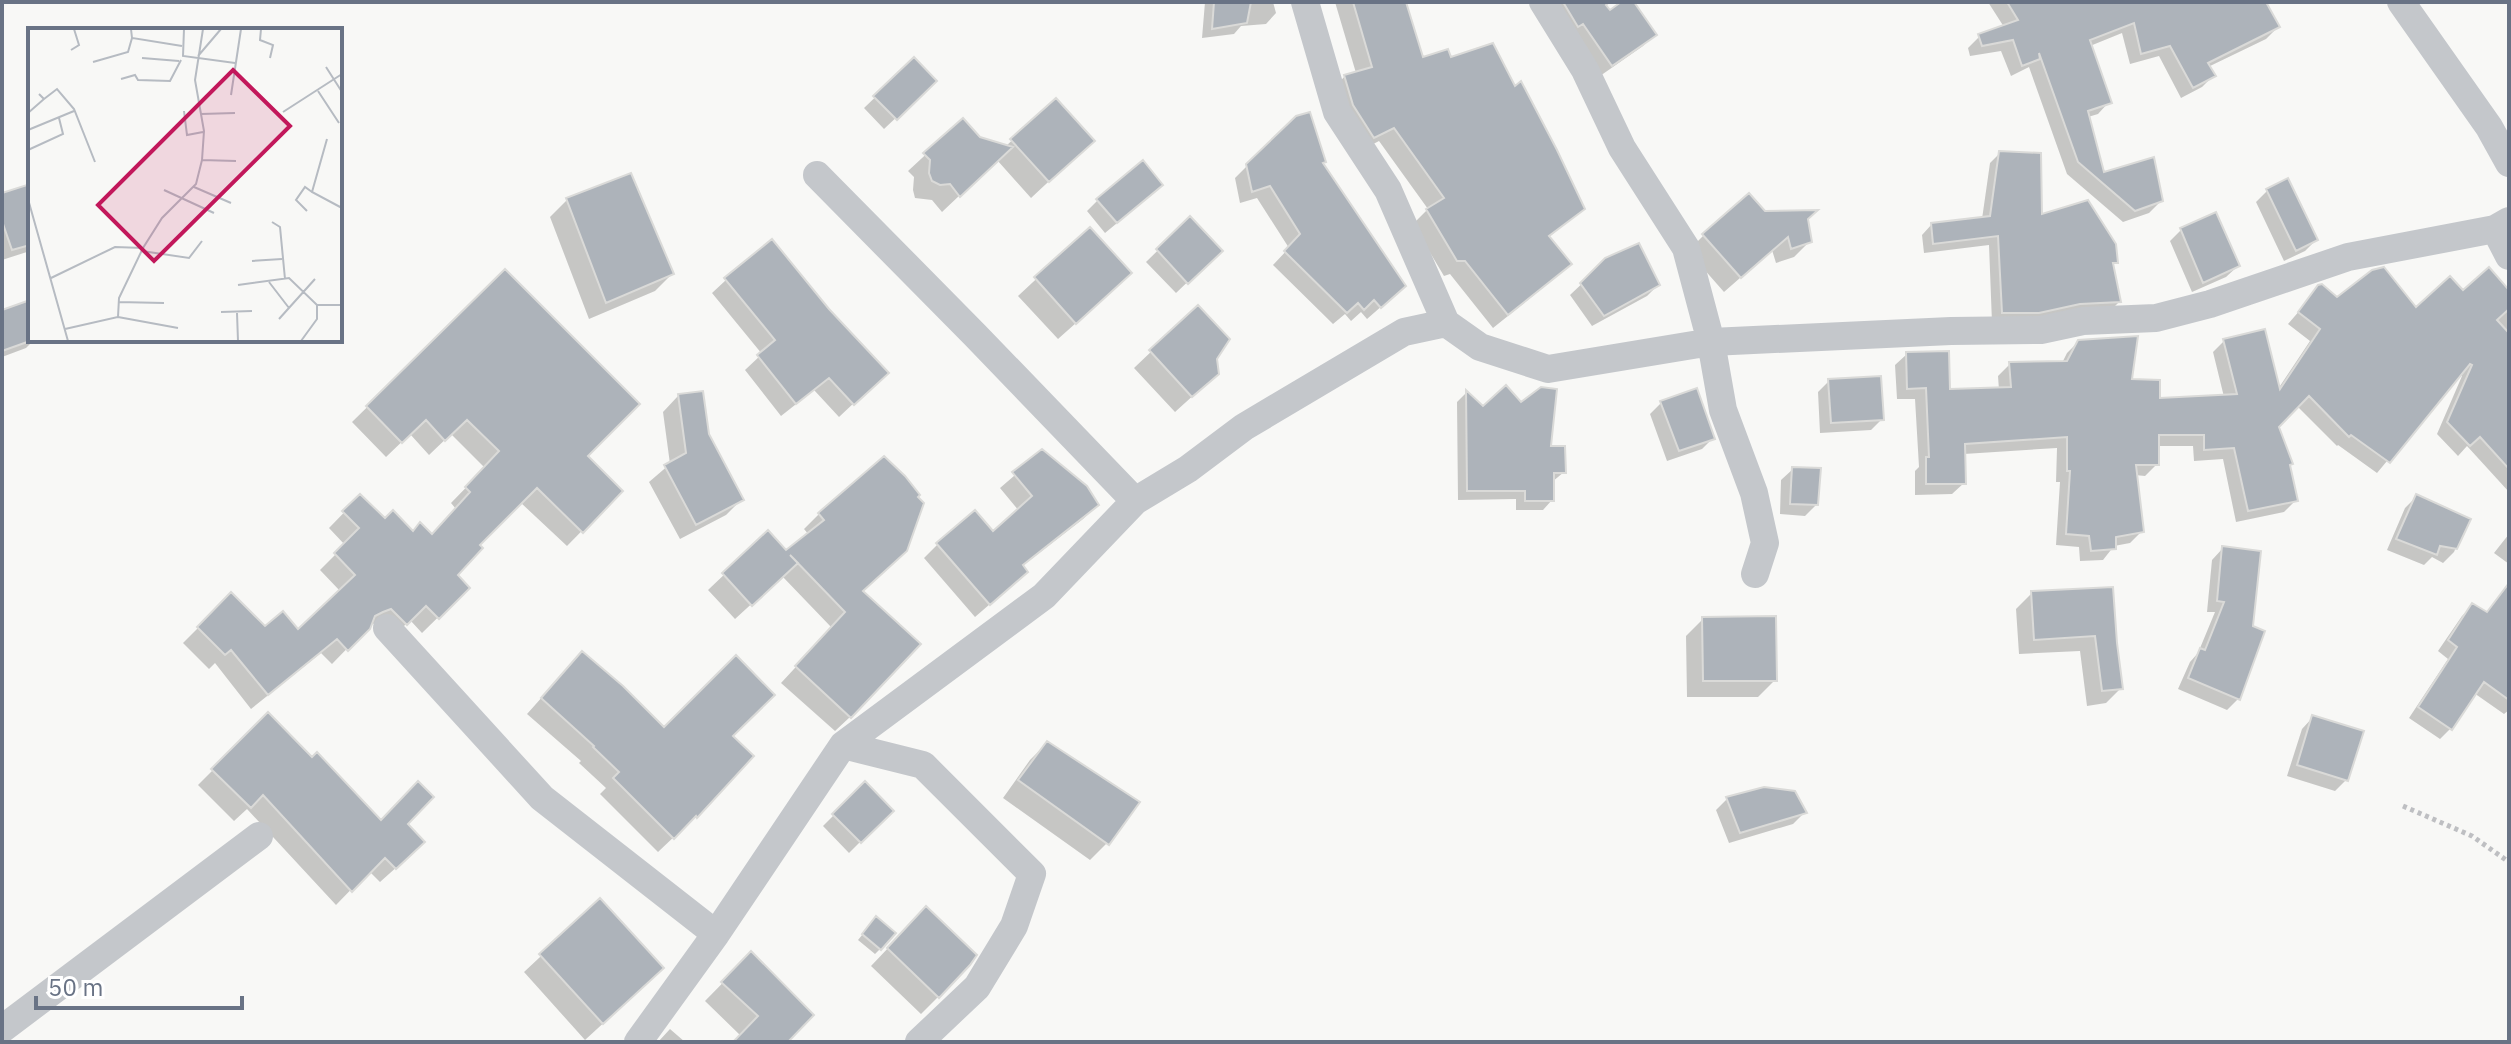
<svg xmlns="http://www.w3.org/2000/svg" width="2511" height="1044" font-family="'IBM Plex Sans',sans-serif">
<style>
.shadow{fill:#0003}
.building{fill:#adb3ba;stroke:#dadad8;stroke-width:2}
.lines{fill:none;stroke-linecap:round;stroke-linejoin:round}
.path{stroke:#bebfc2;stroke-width:5;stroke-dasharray:4 4;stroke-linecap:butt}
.minor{stroke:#c4c7cb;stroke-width:28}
.inset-road{fill:none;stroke:#b6bbc2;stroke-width:2}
.view{fill:#c2185b;fill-opacity:0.15;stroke:#c2185b;stroke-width:4}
.inset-edge{fill:none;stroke:#697385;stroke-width:4}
</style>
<rect width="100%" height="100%" fill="#f8f8f6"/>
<!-- shadow -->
<path class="shadow" d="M1205,2H1273L1276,13L1266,24L1241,26L1234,34L1202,38Z
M1335,2H1404L1422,59L1449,60L1583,208L1548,238L1555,278L1493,328L1450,274L1444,276L1413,224L1428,209L1379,141L1360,151L1331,91L1345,76L1356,73Z
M1559,2H1601L1610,12L1624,2H1632L1654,34L1643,46L1600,76Z
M1988,2H2263L2278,27L2266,39L2208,67L2213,76L2202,87L2181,98L2159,56L2130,64L2122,33L2090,46L2109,102L2098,114L2088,117L2103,175L2161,201L2149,213L2123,222L2067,174L2029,67L2011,76L2001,51L1970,56L1968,48L1980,36L2004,27Z
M914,60L935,81L884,129L864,108Z
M1055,100L1075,157L1031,198L997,160L942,212L932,200L915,198L913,190L914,177L908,171L962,121L979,139L1005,147Z
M2000,153L2040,216L2116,262L2112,266L2119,302L2109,312L1992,323L1989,245L1924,253L1922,235L1932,224L1982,219L1990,163Z
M1321,164L1391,298L1367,319L1361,312L1351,321L1345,314L1333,324L1273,265L1289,248L1257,198L1240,203L1235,178L1248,165Z
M30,186V251L2,260V195Z
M2267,191L2316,240L2305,251L2284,261L2256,202Z
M1150,196L1105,233L1087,211L1098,200Z
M567,200L672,274L655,291L589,319L550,217Z
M1764,213L1806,220L1810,241L1794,257L1776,263L1772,250L1724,292L1688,251L1704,235Z
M2215,215L2238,266L2226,277L2192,292L2170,241L2181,230Z
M1190,219L1220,251L1176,293L1146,262Z
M1090,229L1113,290L1058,339L1018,296Z
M1607,260L1658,285L1647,296L1592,326L1570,295Z
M505,272L585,456L621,491L567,546L520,502L477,545L456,575L468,588L422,633L410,620L391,639L375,623L369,626L332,664L321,653L251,709L215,663L209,669L183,643L231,595L265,629L298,632L340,591L320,570L345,545L329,528L360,496L385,521L412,533L432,536L456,509L451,503L485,468L451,434L429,455L410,434L386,457L352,422Z
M726,280L872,386L839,417L814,390L781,416L745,370L762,354L712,293Z
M2320,287L2337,299L2415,310L2462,293H2509V492L2467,446L2458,456L2437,434L2462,376L2459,375L2377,473L2338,445L2337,446L2297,406L2277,426L2295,501L2284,512L2236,522L2223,459L2194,461L2193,446H2157V464L2145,476L2135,475L2142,531L2130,543L2114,546L2103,560L2080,561L2079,547L2056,545L2060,482H2056L2057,448L1964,454V483L1952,494L1915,495V471L1919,467L1915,399H1897L1895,365L1907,354L1948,391L1999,390L1998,376L2010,364L2062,363L2067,353L2078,342L2129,381L2158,400L2224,397L2213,352L2224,341L2278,389L2310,341L2288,324Z
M1198,307L1215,359L1217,374L1175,412L1134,368Z
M2,312L30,318V340H34L26,348L2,357Z
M1829,381L1882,419L1871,430L1820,433L1818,392Z
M1466,393L1564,472L1552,482V500L1543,510H1516V499L1458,500L1457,402Z
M678,396L707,435L742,499L726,515L680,539L649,482L670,464L663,412Z
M1661,403L1713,438L1702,449L1667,461L1650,414Z
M1042,452L1097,505L1083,519L1021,567L1012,585L975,617L924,558L938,544L993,534L1019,511L1000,488Z
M1793,469L1816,505L1805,516L1780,514L1781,480Z
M917,494L861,592L850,717L835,731L781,683L832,628L782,576L735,619L708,590L768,533L786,553L809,535L804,529L819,514Z
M2416,497L2468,520L2454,552L2443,563L2432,557L2424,565L2387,550L2405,508Z
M2509,534V564L2494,553Z
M2223,548L2251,628L2263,632L2238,699L2227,710L2178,689L2190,662L2198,653L2215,612H2207L2212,560Z
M2112,589L2121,688L2106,703L2087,706L2080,651L2019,654L2016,609L2032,593Z
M2473,605L2509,637V710L2504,714L2474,693L2451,728L2440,739L2409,718L2448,659L2438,651L2462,616Z
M1703,619L1775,680L1758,697H1687L1686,636Z
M568,668L664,730L730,736L751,756L696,816L658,852L600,794L606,788L579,763L581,761L527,714Z
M268,715L381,822L408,857L380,882L369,871L336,905L247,809L234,821L198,785Z
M2313,717L2346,780L2335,791L2287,776L2302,729Z
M1047,743L1107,843L1090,860L1003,798L1030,760Z
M865,784L891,811L849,853L823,826Z
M1727,799L1804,813L1793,824L1729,843L1716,810Z
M600,901L645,985L585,1040L524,972Z
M871,924L880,949L875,954L858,940Z
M909,926L938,997L921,1014L871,966Z
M751,954L785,1042H735L741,1036L705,1001Z
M670,1029L685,1042H658Z"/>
<!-- building -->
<path class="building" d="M1214,2H1251L1247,23L1212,29Z
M1353,2H1406L1423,57L1448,49L1451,57L1493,43L1515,86L1521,81L1557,150L1585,209L1549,236L1572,264L1508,315L1465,261H1457L1426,209L1444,198L1394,128L1374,138L1353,105L1344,75L1372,67Z
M1563,2H1609L1606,5L1610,10L1621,2H1634L1657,35L1612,66L1583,24L1578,27Z
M2007,2H2266L2280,27L2208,63L2216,76L2193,88L2170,46L2141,54L2134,23L2090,40L2112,103L2088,111L2104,172L2154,157L2163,201L2135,211L2078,162L2039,53L2040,59L2022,66L2013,40L1982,46L1978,34L2018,20Z
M914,57L937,81L897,120L873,96Z
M1056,98L1095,141L1049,182L1010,139Z
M1310,112L1326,162L1323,163L1406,286L1381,308L1374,300L1364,310L1358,303L1347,313L1284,251L1300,234L1270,186L1252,192L1246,164L1296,116Z
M963,118L980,137L1013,147L960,197L950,184L940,185L932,181L929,173L930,160L923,153Z
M1999,151L2041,153L2042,214L2088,200L2116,244L2118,263H2113L2121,302L2080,304L2039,313H2002L1998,236L1933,244L1931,223L1990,216Z
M1143,160L1163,185L1117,223L1096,199Z
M631,173L674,274L606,303L566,198Z
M2288,178L2318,240L2296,251L2266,189Z
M30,184V245L12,250L2,221V193Z
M1749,193L1765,211L1818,210L1808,219L1812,242L1791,249L1788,237L1741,278L1702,234Z
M2216,212L2240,266L2203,283L2180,228Z
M1190,216L1223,251L1188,284L1156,249Z
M1090,227L1132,273L1076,324L1034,277Z
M772,239L829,309L889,373L854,405L829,378L796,404L757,355L775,340L724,278Z
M1639,243L1660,285L1604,316L1580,283L1605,258Z
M2384,267L2416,307L2450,276L2463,290L2489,267L2509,290V309L2497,320L2509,333V469L2480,437L2470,446L2447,422L2472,365L2470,364L2390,463L2351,435L2349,437L2309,396L2279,427L2293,464L2290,465L2298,501L2248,511L2234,448L2204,450V435H2159V465H2136L2144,532L2116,537V549L2091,551L2089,536L2066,534L2070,471H2067V437L1965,444L1966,484H1926V457H1929L1926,388L1907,389L1906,352L1949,351L1950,389L2011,387L2009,362L2067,361L2078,340L2138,336L2132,379L2160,380V398L2237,394L2223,339L2265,329L2280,389L2320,329L2298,312L2318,285L2322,284L2337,297L2372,270Z
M505,269L640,404L588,456L623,491L583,533L537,488L480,545L483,548L458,575L470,588L439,619L426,606L407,625L391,609L383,612L375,616L370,629L348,651L337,639L268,695L231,650L225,655L197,627L231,592L265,626L283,611L298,629L355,575L334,553L359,528L342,511L360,494L385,518L393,510L413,531L420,522L432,534L470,492L465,487L499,451L467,420L445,441L426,420L402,443L366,406Z
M30,300V341L2,351V310Z
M1198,305L1230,339L1217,359L1219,374L1192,397L1149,350Z
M1881,376L1884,420L1831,423L1828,379Z
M1506,385L1521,402L1541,387L1557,389L1551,446H1565L1566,473H1554V501H1525V491H1467L1466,390L1483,406Z
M1697,388L1715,439L1679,451L1660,401Z
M703,391L709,434L744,500L696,525L664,465L686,453L678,394Z
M1042,449L1087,486L1099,505L1023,565L1028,572L990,605L936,543L975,510L993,531L1032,496L1012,472Z
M884,456L905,476L920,495L918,497L924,503L907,551L863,591L921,644L851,718L795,666L845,612L790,555L798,563L752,606L722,573L768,530L786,550L824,520L818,513Z
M1792,467L1821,468L1818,505L1790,504Z
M2416,494L2471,519L2457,549L2440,546L2437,555L2396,539Z
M2222,546L2261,551L2253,626L2265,631L2240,700L2188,678L2200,648L2205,650L2224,602L2217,601Z
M2509,583V700L2484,682L2452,730L2418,707L2457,647L2448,640L2472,603L2487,612Z
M2113,587L2117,643L2123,689L2102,691L2095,636L2034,640L2031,591Z
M1776,616L1777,681H1703L1702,617Z
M582,651L623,686L664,727L736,655L775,695L733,736L754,756L697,818L696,816L674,839L613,778L619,772L593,747L594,746L541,698Z
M268,712L312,757L317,752L381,820L418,781L434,797L408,824L425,842L396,869L385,858L352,892L263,795L251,808L211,769Z
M2312,715L2364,731L2348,781L2297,765Z
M1047,741L1140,802L1109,845L1018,780Z
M865,781L894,811L861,843L832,814Z
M1764,787L1795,791L1807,813L1740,833L1726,797Z
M600,898L664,968L603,1024L539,954Z
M926,906L977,955L970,965L939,998L887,948Z
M876,916L896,933L881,950L862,934Z
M751,951L814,1015L788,1042H733L758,1016L721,982Z"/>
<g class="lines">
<!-- path -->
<path class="path" d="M2403,806L2472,836L2509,862"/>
<!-- minor -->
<path class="minor" d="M1305,2L1337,112L1388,190L1446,323
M1543,2L1585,70L1622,148L1686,248L1711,342L1723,410L1754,493L1765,543L1755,574
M2401,2L2489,127L2509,163
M817,175L975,335L1135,501L1188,469L1244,427L1404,332L1446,323L1480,347L1548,369L1711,342L1951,331L2041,330L2083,321L2156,318L2210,304L2348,257L2495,229L2509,221
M2495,229L2509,256
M387,628L542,798L716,934
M843,745L923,765L1032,874L1014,926L977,987L919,1042
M2,1029L259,836
M638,1042L716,934L843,745L1044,596L1135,501"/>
</g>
<!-- overview -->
<g transform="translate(28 28)">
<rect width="314" height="314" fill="#f8f8f6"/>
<path class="inset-road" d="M103,1L104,10L154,18M156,1L155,28L207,35M233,1L232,12L245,17L242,30M43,22L51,17L46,1M170,28L193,1M114,30L151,33M65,34L100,24L104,10M298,39L314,64M93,51L107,47L110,52L142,53L153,32M290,63L311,95M203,67L213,1M16,71L29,61L46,81L67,134M156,83L159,107L175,104M255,84L314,46M0,85L16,71L11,66M173,86L207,85M0,102L46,83M299,111L284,164L314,180M0,122L35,106L31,90M174,132L176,103L167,52L175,1M166,159L203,175M136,162L186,185M0,171L40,313M279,183L268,172L277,159L284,164M244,194L252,199L257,251M114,223L161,230L174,213M224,233L254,231M23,250L87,219L115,220M241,254L261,280M210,257L261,250L289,277H314M90,274L136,275M193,284L224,283M209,285L210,313M90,289L150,300M251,291L287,251M37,301L90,289L91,270L115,220L134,190L168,156L174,132L208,133M273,313L289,291V277"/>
<path class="view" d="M205,42L262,98L126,233L70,177Z"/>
<rect width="314" height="314" class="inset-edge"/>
</g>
<!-- border -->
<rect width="2511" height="1044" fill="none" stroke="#697385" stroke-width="8"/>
<!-- scale -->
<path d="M36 996v12h206v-12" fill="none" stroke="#697385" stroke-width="4"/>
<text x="48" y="996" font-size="24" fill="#697385" stroke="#ffffff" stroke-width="6" paint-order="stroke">50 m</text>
</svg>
